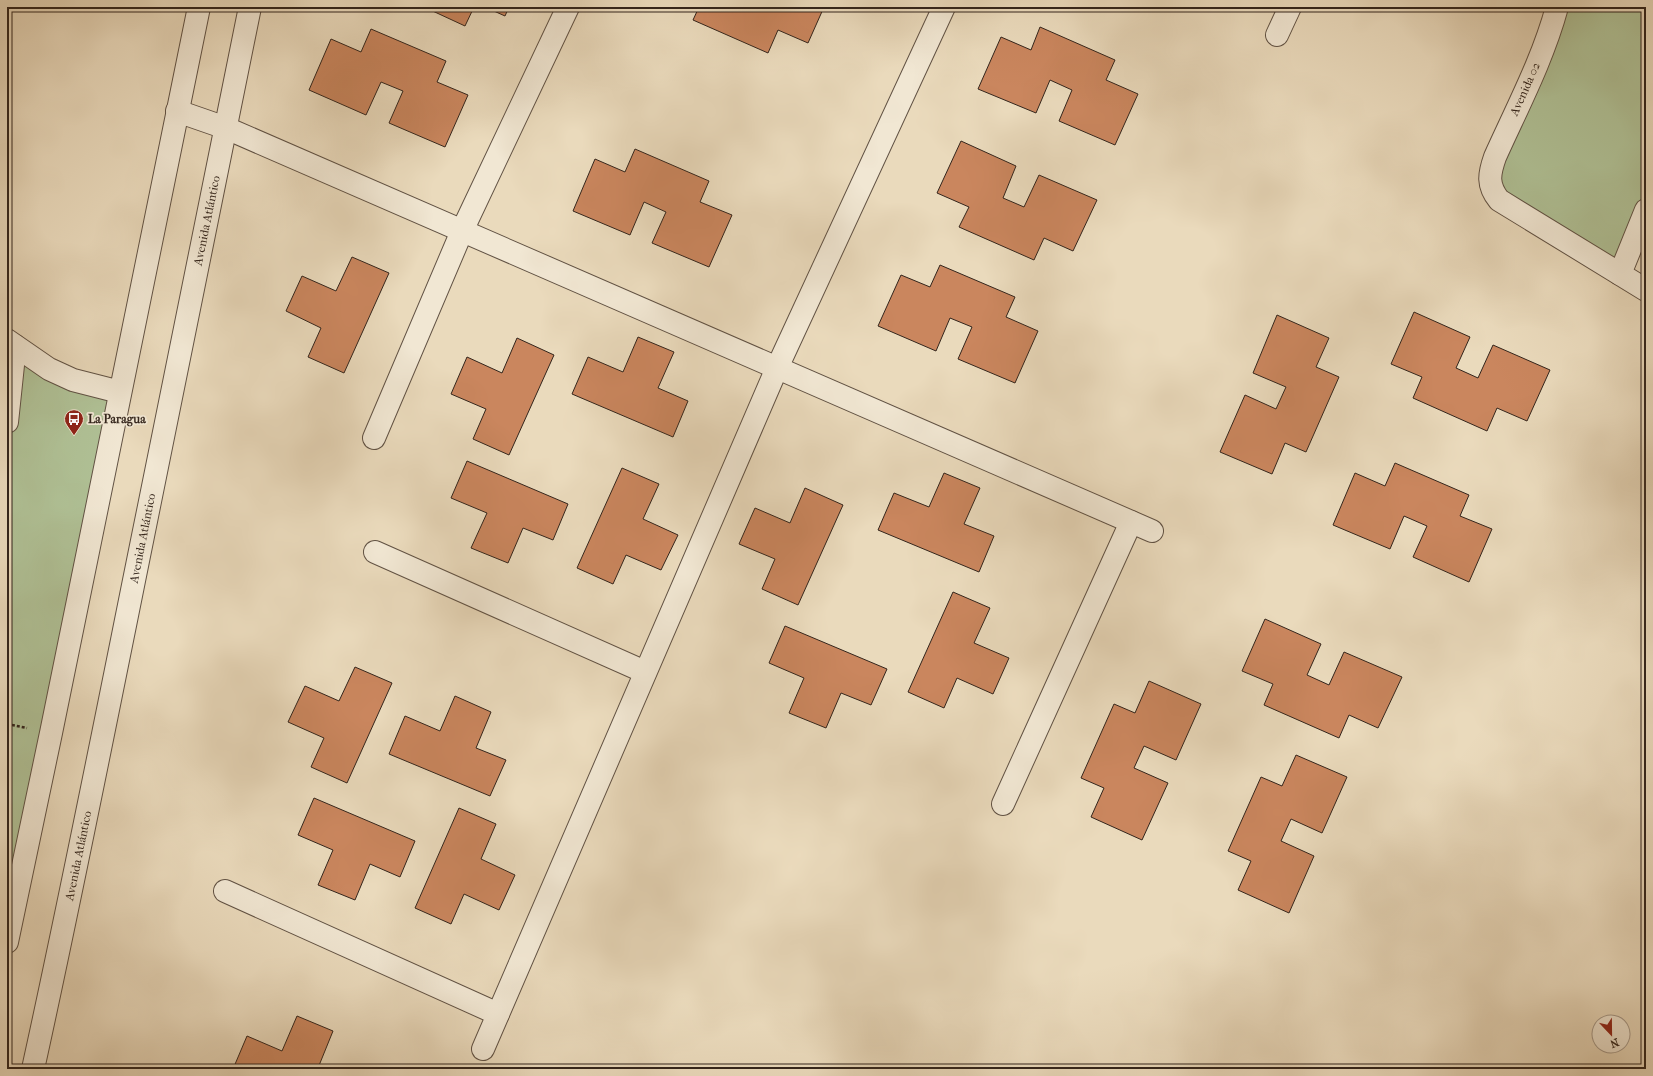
<svg xmlns="http://www.w3.org/2000/svg" width="1653" height="1076" font-family="'IM FELL French Canon',serif">
<style>
.green{fill:#b0c196;stroke:#727359}
.building{fill:#ca865e;stroke:#33251c}
.lines{fill:none;stroke-linecap:round;stroke-linejoin:round}
.minor-casing{stroke:#615244;stroke-width:24}
.path{stroke:#33251c;stroke-width:2.5;stroke-dasharray:3 2;stroke-linecap:butt}
.minor{stroke:#f1e7d3;stroke-width:22}
.labels{text-anchor:middle;dominant-baseline:central;stroke-width:3.5;stroke-linejoin:round;paint-order:stroke}
.street-label{font-size:12px;fill:#33251c;stroke:#f1e7d3}
.poi-label{font-size:12px;font-weight:bold;fill:#33251c;stroke:#f1e7d3;text-anchor:start}
</style>
<rect width="100%" height="100%" fill="#eadabc"/>
<filter id="stains"><feTurbulence type="fractalNoise" baseFrequency=".005" numOctaves="4"/><feColorMatrix values="0 0 0 0 .2 0 0 0 0 .09 0 0 0 0 .02 0 0 0 .5 -.17"/></filter>
<radialGradient id="worn" r=".72"><stop offset=".6" stop-color="#630" stop-opacity="0"/><stop offset="1" stop-color="#630" stop-opacity=".3"/></radialGradient>
<!-- green -->
<path class="green" d="M1557,7H1646V210L1620,274L1499,200L1491,170Z
M15,346L120,392L7,942V422Z"/>
<!-- building -->
<path class="building" d="M424,7H474L465,26Z
M485,7H509L505,16Z
M699,7H824L808,43L778,30L768,53L693,20Z
M1040,27L1115,60L1106,80L1138,94L1115,145L1059,121L1072,90L1050,80L1036,113L978,89L1001,37L1031,50Z
M371,29L446,61L437,82L468,95L445,147L389,123L403,91L381,82L366,115L309,90L331,39L361,52Z
M961,141L1016,166L1003,198L1024,207L1039,175L1097,200L1073,251L1044,238L1034,260L959,227L969,207L937,193Z
M635,149L709,181L700,202L732,215L709,267L652,243L666,212L644,202L630,235L573,211L595,159L625,172Z
M352,257L389,273L344,373L308,357L321,328L286,311L302,276L336,291Z
M940,265L1015,297L1006,317L1038,331L1015,383L958,359L972,327L950,318L936,351L878,326L901,275L930,287Z
M1414,312L1470,337L1456,368L1478,378L1493,345L1550,370L1527,421L1497,408L1487,431L1413,398L1422,377L1391,364Z
M1277,315L1329,338L1316,367L1339,377L1306,452L1285,443L1272,474L1220,452L1245,395L1276,409L1286,387L1253,373Z
M638,337L674,352L658,388L688,401L673,437L572,394L588,357L623,372Z
M517,338L554,355L509,455L473,439L486,409L451,394L467,357L502,373Z
M467,461L568,504L553,540L523,528L508,563L471,548L487,513L451,498Z
M1395,463L1469,495L1460,516L1492,529L1469,582L1413,557L1427,526L1404,516L1390,549L1333,525L1355,473L1385,486Z
M622,468L659,484L643,519L678,535L661,570L626,555L613,584L577,568Z
M944,473L980,488L964,524L994,536L979,572L878,530L894,493L929,507Z
M805,488L843,505L798,605L762,589L775,559L739,544L755,508L790,523Z
M953,592L990,608L974,643L1009,658L993,694L957,678L944,708L908,692Z
M1265,619L1321,644L1307,675L1329,685L1344,652L1402,677L1378,728L1349,715L1339,738L1264,705L1273,684L1242,671Z
M785,626L887,669L871,705L841,693L826,728L789,713L804,678L769,663Z
M355,667L392,683L347,783L311,767L324,738L288,722L305,686L339,701Z
M1149,681L1201,704L1176,760L1144,746L1134,768L1168,783L1142,840L1091,817L1104,788L1081,778L1114,704L1135,713Z
M455,696L491,712L476,748L506,760L490,796L389,754L405,716L440,731Z
M1296,755L1347,777L1322,833L1291,819L1281,841L1314,856L1289,913L1238,890L1251,861L1228,851L1261,777L1282,786Z
M314,798L415,841L400,877L370,864L355,900L318,885L333,850L298,835Z
M459,808L496,824L481,859L515,875L499,910L464,894L451,924L415,908Z
M297,1016L333,1031L318,1068L321,1069H233L247,1036L282,1051Z"/>
<g class="lines">
<defs>
<g id="minor">
<path d="M1557,7C1543,59 1517,108 1495,157C1489,174 1487,185 1499,200L1646,290"/>
<path d="M1277,35L1290,7"/>
<path d="M177,111L226,128L1152,531"/>
<path d="M1620,274L1646,210"/>
<path d="M7,340L49,369L73,380L120,392"/>
<path d="M7,422L15,346"/>
<path d="M374,438L462,231L568,7"/>
<path d="M375,552L645,672"/>
<path d="M1003,804L1131,522"/>
<path d="M225,891L498,1014"/>
<path d="M7,942L51,733L199,7"/>
<path d="M483,1049L777,368L944,7"/>
<path id="s1" d="M33,1069C72,892 107,714 143,536C178,359 215,183 250,7"/>
</g>
</defs>
<!-- minor casing -->
<use href="#minor" class="minor-casing"/>
<!-- path -->
<path class="path" d="M7,724L27,728"/>
<!-- minor -->
<use href="#minor" class="minor"/>
</g>
<!-- icons -->
<defs>
<symbol id="bus-pin" viewBox="-11 -11 22 30"><path d="M0 17L-7.5 6A9.5 9.5 0 1 1 7.5 6Z" fill="#8f2418" stroke="#f1e7d3"/><path d="M-5-6H5V4H4V6H2V4H-2V6H-4V4H-5ZM-3.5-4V0h7V-4ZM-3.5 1.2v1.5H-2V1.2ZM2 1.2v1.5H3.5V1.2Z" fill="#fff"/></symbol>
</defs>
<g fill-rule="evenodd">
<use href="#bus-pin" x="63" y="408" width="22" height="30"/>
</g>
<g class="labels">
<!-- street labels -->
<g class="street-label">
<text transform="translate(1525 89) rotate(-66)">Avenida 02</text>
<text stroke="none"><textPath href="#s1" startOffset="866">Avenida Atlántico</textPath></text>
<text stroke="none"><textPath href="#s1" startOffset="542">Avenida Atlántico</textPath></text>
<text stroke="none"><textPath href="#s1" startOffset="218">Avenida Atlántico</textPath></text>
</g>
<!-- poi labels -->
<g class="poi-label">
<text x="88" y="419">La Paragua</text>
</g>
</g>
<!-- margin -->
<rect width="1653" height="1076" fill="none" stroke="#eadabc" stroke-width="24"/>
<rect x="8" y="8" width="1637" height="1060" fill="none" stroke="#33251c" stroke-width="2"/>
<rect x="12" y="12" width="1629" height="1052" fill="none" stroke="#33251c"/>
<!-- north arrow -->
<g transform="translate(1611 1034) rotate(158)"><circle r="19" fill="#f1e7d3" stroke="#a5998a"/>
<path d="M0-3L7 15L0 10L-7 15Z" fill="#8f2418"/>
<text y="-6" font-size="11" font-weight="bold" text-anchor="middle" fill="#33251c">N</text>
</g>
<rect width="100%" height="100%" filter="url(#stains)"/>
<rect width="100%" height="100%" fill="url(#worn)"/>
</svg>
